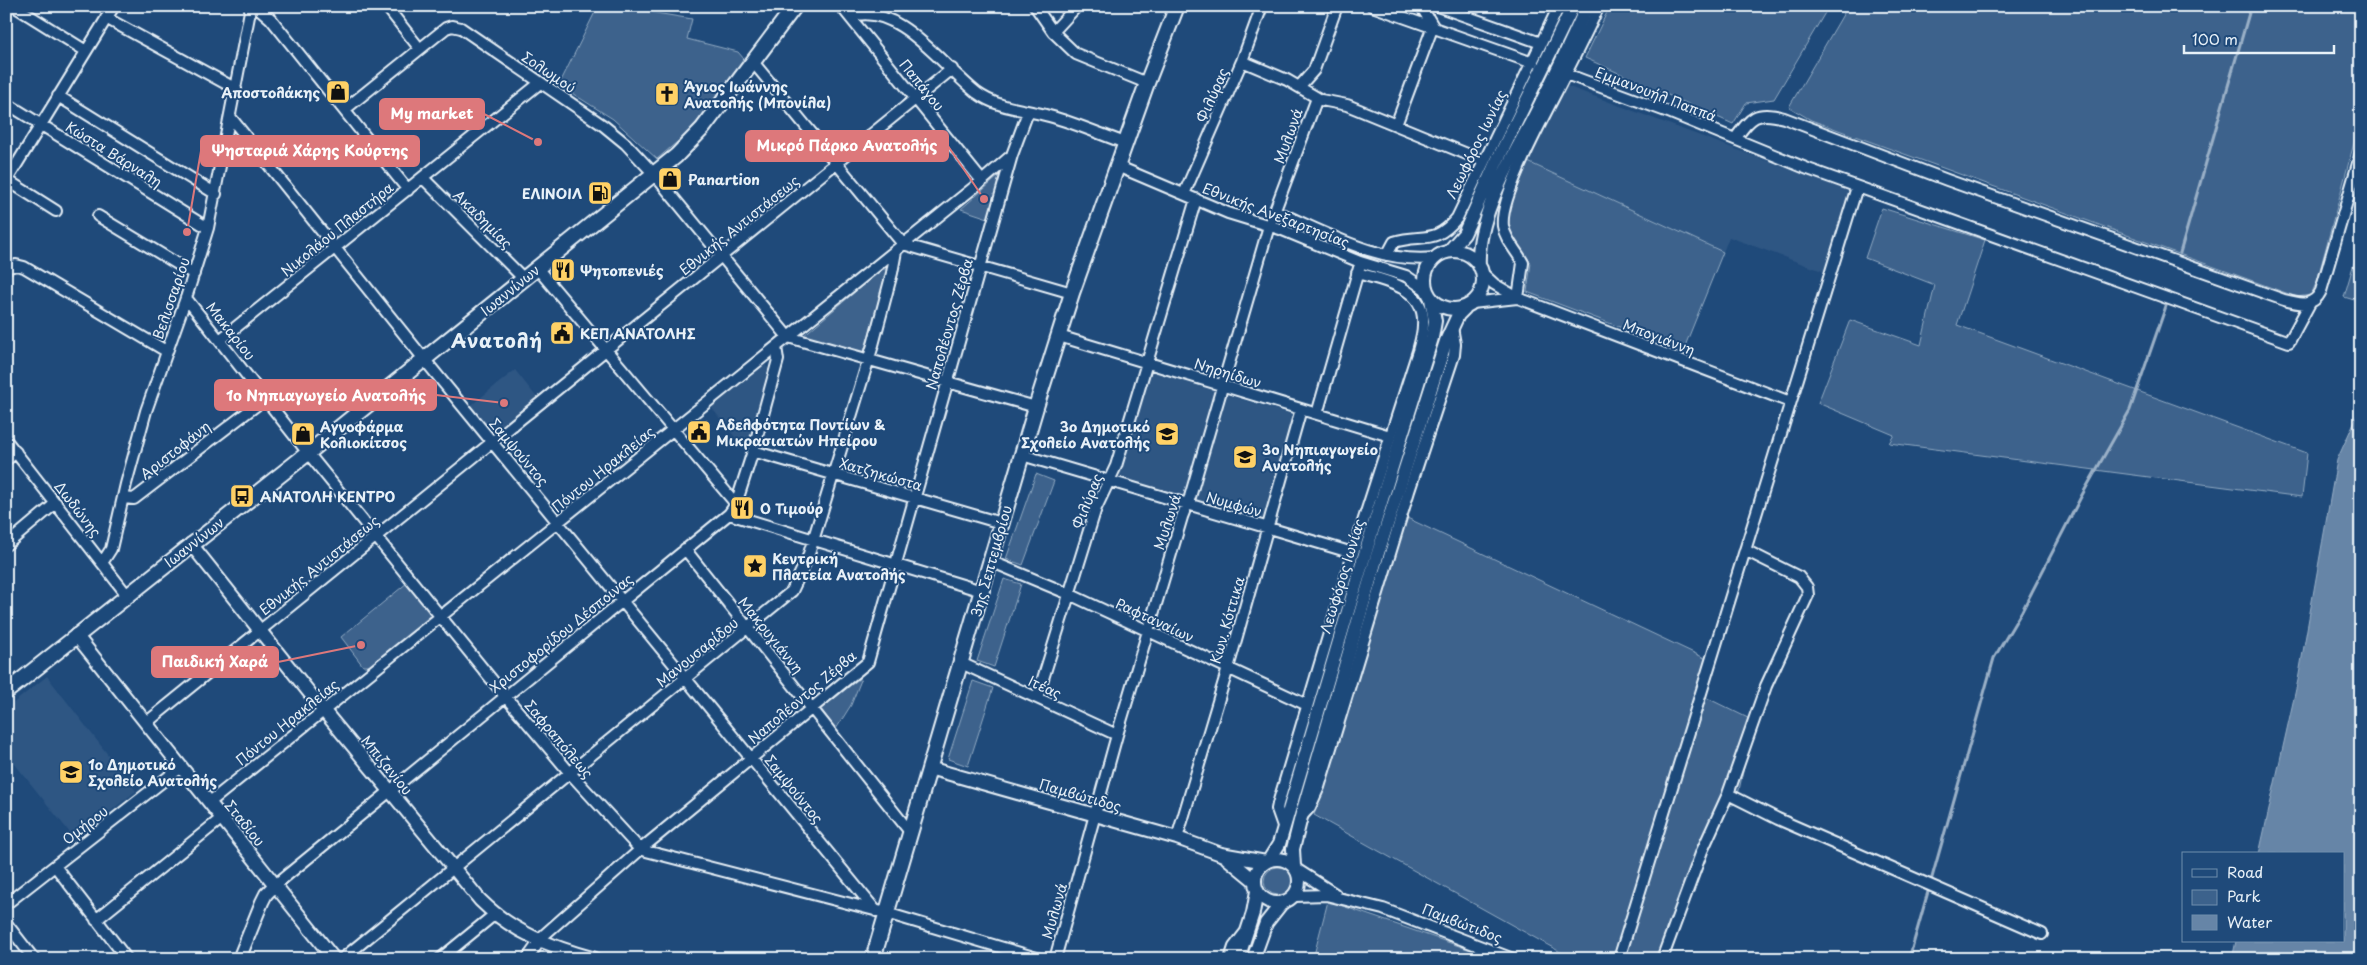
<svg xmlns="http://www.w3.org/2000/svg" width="2367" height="965" font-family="'Playpen Sans',sans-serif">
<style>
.built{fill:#2e5683}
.green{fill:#3c628c;stroke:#92aac2}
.water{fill:#6685a7;stroke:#9ab0c7}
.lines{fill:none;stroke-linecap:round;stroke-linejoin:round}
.stream{stroke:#9ab0c7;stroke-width:3}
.minor-casing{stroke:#e8f1f8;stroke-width:14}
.tertiary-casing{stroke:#e8f1f8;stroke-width:16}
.secondary-casing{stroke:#e8f1f8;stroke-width:18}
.minor{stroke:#1f4a7a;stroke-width:10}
.tertiary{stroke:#1f4a7a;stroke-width:12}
.secondary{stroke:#1f4a7a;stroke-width:14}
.labels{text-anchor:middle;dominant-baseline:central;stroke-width:4;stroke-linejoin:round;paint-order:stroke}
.street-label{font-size:14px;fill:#e8f1f8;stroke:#1f4a7a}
.poi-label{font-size:14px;font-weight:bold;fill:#e8f1f8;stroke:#1f4a7a;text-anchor:start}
.district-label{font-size:19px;font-weight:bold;letter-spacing:1px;fill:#e8f1f8;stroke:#1f4a7a}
.leader{fill:none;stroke:#dd787b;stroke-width:2}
.callout-dot{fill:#dd787b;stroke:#1f4a7a;stroke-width:2}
.callout{fill:#dd787b;stroke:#dd787b;stroke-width:2}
.callout-label{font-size:15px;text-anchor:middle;font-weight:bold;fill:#fff}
</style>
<rect width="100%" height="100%" fill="#1f4a7a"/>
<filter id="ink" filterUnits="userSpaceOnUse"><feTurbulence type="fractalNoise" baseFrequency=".02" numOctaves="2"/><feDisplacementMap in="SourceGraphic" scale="10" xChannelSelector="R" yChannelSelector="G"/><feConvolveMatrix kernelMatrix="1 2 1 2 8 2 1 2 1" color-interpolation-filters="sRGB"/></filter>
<g filter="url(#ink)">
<!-- built -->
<path class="built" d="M1564,85L1850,192L1843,249L1836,276L1729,237L1723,252L1528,162Z
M765,365L768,368L748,449L746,451L711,407Z
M515,370L538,399L493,436L469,407Z
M1151,371L1215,391L1184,497L1119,477Z
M1227,395L1294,415L1265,520L1196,500Z
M47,676L136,791L75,839L6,753V709Z"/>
<!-- green -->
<path class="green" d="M598,6H614L692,19L687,39L738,52L744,59L690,131L657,159L613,119L559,85Z
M1610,6H1829L1774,99L1746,103L1733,124L1585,58Z
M1848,6H2361V117L2317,281L2311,295L2297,297L1811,120L1789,107Z
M1528,162L1723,252L1683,351L1527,292L1531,263L1509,233L1507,215Z
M999,176L1001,178L991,219L961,209Z
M1882,208L1985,240L1957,325L2307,453L2302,497L1889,443L1894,435L1818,403L1850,320L1921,345L1935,285L1865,258Z
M2361,239V302L2344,297Z
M882,269H888L863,355L803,336Z
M1036,474L1054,481L1023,565L1006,559Z
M1405,517L1713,662L1703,696L1754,721L1736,804L1728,806L1718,825L1667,959H1573L1314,815Z
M1004,579L1021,584L994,667L977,661Z
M407,583L433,615L370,666H363L341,637Z
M860,678L861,680L851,705L836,729L821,709Z
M973,681L993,688L968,766L948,759Z
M1264 881a14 14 0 1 1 28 0a14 14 0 1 1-28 0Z
M1328,901L1488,956L1487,959H1313Z"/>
<!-- water -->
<path class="water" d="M2361,407V959H2232L2236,941H2343V854H2259L2298,680L2337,460Z"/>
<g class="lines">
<!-- stream -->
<path class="stream" d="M2180,253L2251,6
M1909,959L1994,658L2022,611L2082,495L2130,410L2166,306"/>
<defs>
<path id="minor" d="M14,6L86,51
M256,6L271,19L408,190
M386,6L420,49
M841,6L982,181
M1035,6L1053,32L1076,54L1147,83
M1372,6L1533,63
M1437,6L1541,43
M850,17C897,0 943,67 977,93C999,109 1025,109 1049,116C1075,123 1100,134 1125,143
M106,18L236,89
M1053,32L1077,6
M1242,61L1287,80L1321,100L1347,105L1484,161
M753,62L903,244L1072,293
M1566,74L1671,113L1808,169L2289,342L2310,303
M1299,87L1314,70L1337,6
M58,96L216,194
M6,103L208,228
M344,110L446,28L452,26L461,28L604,126L626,144L654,174L788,337L1036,407
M231,118L424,359L876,911
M1396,125L1433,26L1421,6
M1735,139C1751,117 1756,110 1784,118L1947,180L2284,300C2299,304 2313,308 2321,291L2361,153
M1117,166L1228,213L1280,229L1360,262L1406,276L1425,289
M423,178L524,279
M1184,194L1242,61L1262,6
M56,211L7,180L114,6
M1275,211C1325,232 1379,264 1434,258
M98,216L194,274
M1387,255L1394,242C1422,233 1434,246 1457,218L1559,6
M6,268L16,265L24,267L166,351
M537,268L736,504
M1482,273L1494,284L1518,298L1790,402
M186,298L308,453L505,696L570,773L636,845L646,851L886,913L1040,959
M1518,298L1523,263C1517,251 1505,240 1503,226C1499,195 1550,106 1565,75C1577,52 1588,29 1599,6
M1472,303L1517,298
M1059,336L1390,436
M220,340L540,83
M1317,414L1359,268
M6,440L127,595
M753,451L1001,523
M1022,455L1353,553
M6,460L16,452
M123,498L134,499L266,398
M729,514L982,591
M6,545L56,503
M685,549L910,832
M990,561L1069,594L1307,705
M102,563L111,549L126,484L146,411L186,298L208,228L251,6
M961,663L1117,735
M1037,698L1096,508L1116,466L1196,199
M146,723L952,69
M1728,794L1778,819L2042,934
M210,802L982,181L1012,155
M1302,816L1310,807L1319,787L1409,491L1454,355L1455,344L1452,327
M1283,826L1277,809L1278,804L1353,553L1418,351C1420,343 1423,334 1423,325C1426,287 1385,281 1357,273
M1177,838L1228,668L1301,409
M55,866L127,959
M1296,869L1335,894
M275,885L729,514L736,504L753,451L778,360L776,347
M1295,896L1326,895L1383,909L1513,959
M6,904L181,767
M96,920L222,818
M6,923L34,959
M342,959L792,591L808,557L873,345L892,273L896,251
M440,959L495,914
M527,959L544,935L641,849L868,662L1012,155L1028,112
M1055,959L1117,735L1182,517L1190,497L1269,226L1317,98
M1230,959L1234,947L1244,934
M1619,959L1857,187
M1662,959L1702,851L1728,794L1766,686L1808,595L1807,587L1799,577L1745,550"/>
<path id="tertiary" d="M1425 280a29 29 0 1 1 58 0a29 29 0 1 1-58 0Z
M1449,251L1464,234L1495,165L1573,6
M1479,266C1476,215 1513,158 1536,113C1554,78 1571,42 1587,6
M191,544L324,711L480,900C513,933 552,947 595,959
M76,635L334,959
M929,768L1177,838L1221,854L1266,862
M1227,858L1255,881
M1255 881a22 22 0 1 1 44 0a22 22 0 1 1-44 0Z
M1269,860L1279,844L1364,557L1432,338L1435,321L1431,299
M1294,866L1293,849L1301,817L1377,556L1446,341L1458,315L1465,308
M239,959L262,902L266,894L275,885
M1238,959L1253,913L1257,891
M1253,959L1266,923L1281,904"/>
<path id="secondary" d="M6,692L308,453L676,156L703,128L795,6
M873,959L1036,407L1072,293L1147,83L1177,6"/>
</defs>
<!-- minor casing -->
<use href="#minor" class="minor-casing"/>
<!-- tertiary casing -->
<use href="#tertiary" class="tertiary-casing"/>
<!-- secondary casing -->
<use href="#secondary" class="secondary-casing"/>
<!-- minor -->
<use href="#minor" class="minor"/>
<!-- tertiary -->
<use href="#tertiary" class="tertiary"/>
<!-- secondary -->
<use href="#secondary" class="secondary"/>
</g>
</g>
<!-- icons -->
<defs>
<symbol id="shop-square" viewBox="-11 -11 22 22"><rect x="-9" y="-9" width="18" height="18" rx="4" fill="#ffd166" stroke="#1f4a7a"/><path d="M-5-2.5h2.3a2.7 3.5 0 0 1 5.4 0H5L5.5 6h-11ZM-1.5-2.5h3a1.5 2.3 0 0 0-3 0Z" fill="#111"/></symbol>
<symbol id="church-square" viewBox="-11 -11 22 22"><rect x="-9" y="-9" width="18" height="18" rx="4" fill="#ffd166" stroke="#1f4a7a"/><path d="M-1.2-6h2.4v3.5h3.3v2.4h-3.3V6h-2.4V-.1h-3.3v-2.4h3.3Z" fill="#111"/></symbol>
<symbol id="fuel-square" viewBox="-11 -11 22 22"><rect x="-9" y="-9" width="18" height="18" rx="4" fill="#ffd166" stroke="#1f4a7a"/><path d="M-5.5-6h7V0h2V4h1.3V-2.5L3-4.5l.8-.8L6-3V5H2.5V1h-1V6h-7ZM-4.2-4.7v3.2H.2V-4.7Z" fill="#111"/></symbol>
<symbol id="restaurant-square" viewBox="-11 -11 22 22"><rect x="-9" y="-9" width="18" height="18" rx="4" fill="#ffd166" stroke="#1f4a7a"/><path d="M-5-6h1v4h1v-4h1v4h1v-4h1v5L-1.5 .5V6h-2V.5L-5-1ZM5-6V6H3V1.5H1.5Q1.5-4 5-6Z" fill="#111"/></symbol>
<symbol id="civic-square" viewBox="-11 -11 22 22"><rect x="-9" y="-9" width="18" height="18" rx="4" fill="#ffd166" stroke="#1f4a7a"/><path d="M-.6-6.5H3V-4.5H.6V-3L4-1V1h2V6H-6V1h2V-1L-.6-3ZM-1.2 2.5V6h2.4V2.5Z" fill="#111"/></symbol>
<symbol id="school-square" viewBox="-11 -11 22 22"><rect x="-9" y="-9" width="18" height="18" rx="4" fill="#ffd166" stroke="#1f4a7a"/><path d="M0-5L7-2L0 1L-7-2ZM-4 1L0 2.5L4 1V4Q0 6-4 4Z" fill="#111"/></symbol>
<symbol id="bus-square" viewBox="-11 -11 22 22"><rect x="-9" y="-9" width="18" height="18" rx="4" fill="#ffd166" stroke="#1f4a7a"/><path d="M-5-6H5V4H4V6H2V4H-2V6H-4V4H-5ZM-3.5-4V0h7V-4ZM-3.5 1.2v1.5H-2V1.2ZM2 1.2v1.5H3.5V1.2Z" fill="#111"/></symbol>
<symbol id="sight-square" viewBox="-11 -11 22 22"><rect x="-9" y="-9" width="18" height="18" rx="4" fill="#ffd166" stroke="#1f4a7a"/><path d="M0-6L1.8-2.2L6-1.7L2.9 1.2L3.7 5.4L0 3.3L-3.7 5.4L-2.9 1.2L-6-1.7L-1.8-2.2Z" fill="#111"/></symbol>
</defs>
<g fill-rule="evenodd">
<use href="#shop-square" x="324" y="78" width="28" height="28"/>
<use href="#church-square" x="653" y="80" width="28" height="28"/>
<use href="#shop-square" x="656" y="165" width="28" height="28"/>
<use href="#fuel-square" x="586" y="179" width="28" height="28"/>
<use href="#restaurant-square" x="549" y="256" width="28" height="28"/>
<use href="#civic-square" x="548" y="319" width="28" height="28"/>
<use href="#civic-square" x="685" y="418" width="28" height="28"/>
<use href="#shop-square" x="289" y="420" width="28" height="28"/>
<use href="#school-square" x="1153" y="420" width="28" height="28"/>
<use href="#school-square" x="1231" y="443" width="28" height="28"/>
<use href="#bus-square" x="228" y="482" width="28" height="28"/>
<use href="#restaurant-square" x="728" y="494" width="28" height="28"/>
<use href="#sight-square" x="741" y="552" width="28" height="28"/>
<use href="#school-square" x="57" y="758" width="28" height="28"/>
</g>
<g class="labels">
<!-- street labels -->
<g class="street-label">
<text transform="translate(549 72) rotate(34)">Σολωμού</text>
<text transform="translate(922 85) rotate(51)">Παπάγου</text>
<text transform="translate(1656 94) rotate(21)">Εμμανουήλ Παππά</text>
<text transform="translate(1212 95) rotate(-66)">Φιλύρας</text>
<text transform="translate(1288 136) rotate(-70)">Μυλωνά</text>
<text transform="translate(1476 144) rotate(-64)">Λεωφόρος Ιωνίας</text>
<text transform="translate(114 154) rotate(32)">Κώστα Βάρναλη</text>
<text transform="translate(1276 215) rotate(21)">Εθνικής Ανεξαρτησίας</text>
<text transform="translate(483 219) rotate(45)">Ακαδημίας</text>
<text transform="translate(739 225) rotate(-39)">Εθνικής Αντιστάσεως</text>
<text transform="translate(337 229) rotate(-39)">Νικολάου Πλαστήρα</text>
<text transform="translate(510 290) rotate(-39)">Ιωαννίνων</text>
<text transform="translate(171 298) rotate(-71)">Βελισσαρίου</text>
<text transform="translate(949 324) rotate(-74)">Ναπολέοντος Ζέρβα</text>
<text transform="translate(231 331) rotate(52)">Μακαρίου</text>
<text transform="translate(1659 337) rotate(21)">Μπογιάννη</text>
<text transform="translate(1228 373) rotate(17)">Νηρηίδων</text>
<text transform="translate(175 450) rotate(-38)">Αριστοφάνη</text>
<text transform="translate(519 452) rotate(50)">Σαμψούντος</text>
<text transform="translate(603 469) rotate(-39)">Πόντου Ηρακλείας</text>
<text transform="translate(881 474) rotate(16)">Χατζηκώστα</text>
<text transform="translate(1087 501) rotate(-68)">Φιλύρας</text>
<text transform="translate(1234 504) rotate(16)">Νυμφών</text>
<text transform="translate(78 509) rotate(52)">Δωδώνης</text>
<text transform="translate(1167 522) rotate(-72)">Μυλωνά</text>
<text transform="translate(194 542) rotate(-38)">Ιωαννίνων</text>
<text transform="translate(991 561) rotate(-74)">3ης Σεπτεμβρίου</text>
<text transform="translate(319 565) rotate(-39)">Εθνικής Αντιστάσεως</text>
<text transform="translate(1342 576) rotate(-73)">Λεωφόρος Ιωνίας</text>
<text transform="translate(1155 620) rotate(25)">Ραφταναίων</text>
<text transform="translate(1227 620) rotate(-74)">Κων. Κόττικα</text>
<text transform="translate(561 633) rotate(-39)">Χριστοφορίδου Δέσποινας</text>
<text transform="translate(771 635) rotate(51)">Μακρυγιάννη</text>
<text transform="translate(697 652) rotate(-39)">Μανουσαρίδου</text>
<text transform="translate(1045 687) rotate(25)">Ιτέας</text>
<text transform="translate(802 697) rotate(-40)">Ναπολέοντος Ζέρβα</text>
<text transform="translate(287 722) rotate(-39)">Πόντου Ηρακλείας</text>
<text transform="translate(559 739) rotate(50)">Σαφραπόλεως</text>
<text transform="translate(387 765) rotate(51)">Μπιζανίου</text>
<text transform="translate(794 789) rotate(51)">Σαμψούντος</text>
<text transform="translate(1080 795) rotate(16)">Παμβώτιδος</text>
<text transform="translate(245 823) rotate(51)">Σταδίου</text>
<text transform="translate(85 825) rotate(-38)">Ομήρου</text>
<text transform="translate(1054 911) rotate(-74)">Μυλωνά</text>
<text transform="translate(1462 923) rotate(21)">Παμβώτιδος</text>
</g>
<!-- poi labels -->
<g class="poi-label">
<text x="684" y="86">Άγιος Ιωάννης<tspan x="684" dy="16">Ανατολής (Μπονίλα)</tspan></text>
<text x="320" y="92" text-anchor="end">Αποστολάκης</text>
<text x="688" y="179">Panartion</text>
<text x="582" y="193" text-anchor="end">ΕΛΙΝΟΙΛ</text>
<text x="580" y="270">Ψητοπενιές</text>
<text x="580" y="333">ΚΕΠ ΑΝΑΤΟΛΗΣ</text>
<text x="716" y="424">Αδελφότητα Ποντίων &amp;<tspan x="716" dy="16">Μικρασιατών Ηπείρου</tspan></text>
<text x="320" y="426">Αγνοφάρμα<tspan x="320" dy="16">Κολιοκίτσος</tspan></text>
<text x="1150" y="426" text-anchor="end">3ο Δημοτικό<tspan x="1150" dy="16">Σχολείο Ανατολής</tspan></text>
<text x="1262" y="449">3ο Νηπιαγωγείο<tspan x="1262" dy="16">Ανατολής</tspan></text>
<text x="260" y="496">ΑΝΑΤΟΛΗ ΚΕΝΤΡΟ</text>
<text x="760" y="508">Ο Τιμούρ</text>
<text x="772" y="558">Κεντρική<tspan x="772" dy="16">Πλατεία Ανατολής</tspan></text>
<text x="88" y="764">1ο Δημοτικό<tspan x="88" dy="16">Σχολείο Ανατολής</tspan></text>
</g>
<!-- district labels -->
<g class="district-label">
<text x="497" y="340">Ανατολή</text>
</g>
</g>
<!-- callouts -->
<path class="leader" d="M538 142L484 114M984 199L948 146M187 232L201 151M504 403L436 395M361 645L278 662"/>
<g class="callout-dot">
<circle cx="538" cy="142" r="5"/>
<circle cx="984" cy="199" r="5"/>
<circle cx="187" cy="232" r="5"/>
<circle cx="504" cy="403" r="5"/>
<circle cx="361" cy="645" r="5"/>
</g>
<g class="callout">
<rect x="380" y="99" width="104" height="30" rx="5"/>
<rect x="746" y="131" width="202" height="30" rx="5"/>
<rect x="201" y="136" width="218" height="30" rx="5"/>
<rect x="215" y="380" width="221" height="30" rx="5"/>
<rect x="152" y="647" width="126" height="30" rx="5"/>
</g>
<g class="callout-label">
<text x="432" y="119">My market</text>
<text x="847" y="151">Μικρό Πάρκο Ανατολής</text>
<text x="310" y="156">Ψησταριά Χάρης Κούρτης</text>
<text x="326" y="401">1ο Νηπιαγωγείο Ανατολής</text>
<text x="215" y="667">Παιδική Χαρά</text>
</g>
<!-- margin -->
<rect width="2367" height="965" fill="none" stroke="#1f4a7a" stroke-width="25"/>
<rect x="12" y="12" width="2342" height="940" fill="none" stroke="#e8f1f8" stroke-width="2" filter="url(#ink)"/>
<!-- legend -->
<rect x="2182" y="852" width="162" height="90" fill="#1f4a7a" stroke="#6f8dac"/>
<rect x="2192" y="869" width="25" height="8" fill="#1f4a7a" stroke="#6f8dac"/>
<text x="2227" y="878" font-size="15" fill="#e8f1f8">Road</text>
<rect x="2192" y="890" width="25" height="15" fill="#3c628c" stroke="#6f8dac"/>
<text x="2227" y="902" font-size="15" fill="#e8f1f8">Park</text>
<rect x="2192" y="915" width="25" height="15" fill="#6685a7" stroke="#6f8dac"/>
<text x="2227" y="928" font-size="15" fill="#e8f1f8">Water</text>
<!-- scale -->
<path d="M2184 45v8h150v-8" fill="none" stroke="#e8f1f8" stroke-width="2.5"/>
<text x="2192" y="45" font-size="15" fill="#e8f1f8" stroke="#1f4a7a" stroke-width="4" paint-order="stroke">100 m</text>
</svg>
